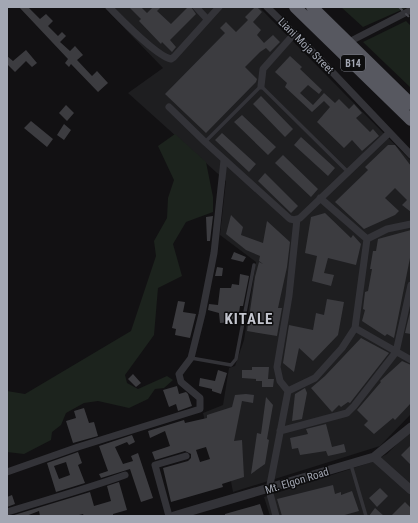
<svg xmlns="http://www.w3.org/2000/svg" width="418" height="523" font-family="'Roboto Condensed',sans-serif">
<style>
.built{fill:#1e1e20}
.green{fill:#1c231d}
.building{fill:#3c3c40;fill-rule:evenodd}
.lines{fill:none;stroke-linecap:round;stroke-linejoin:round}
.service{stroke:#333338;stroke-width:3.5}
.minor{stroke:#333338;stroke-width:7}
.tertiary{stroke:#333338;stroke-width:9}
.trunk{stroke:#575860;stroke-width:12}
.rail{stroke:#48494f;stroke-width:2;stroke-dasharray:5 4;stroke-linecap:butt}
.labels{text-anchor:middle;dominant-baseline:central;stroke-width:3;stroke-linejoin:round;paint-order:stroke}
.shield{fill:#0d0d0e;stroke:#767982;stroke-width:1}
.shield-label{font-size:10px;font-weight:bold;fill:#a3a7b3}
.street-label{font-size:11px;fill:#a3a7b3;stroke:#0d0d0e}
.district-label{font-size:15px;font-weight:bold;letter-spacing:1px;fill:#c4c6cf;stroke:#0d0d0e}
</style>
<rect width="100%" height="100%" fill="#121113"/>
<!-- built -->
<path class="built" d="M104,7H259L411,161V414L380,446L233,492L223,440L210,443L203,413L223,405L229,368L235,366L244,340L256,262L220,235L226,181L128,93L163,68Z
M411,430V516H270L264,497L372,462L387,454Z"/>
<!-- green -->
<path class="green" d="M341,7H408L363,27Z
M406,21L411,26V88L363,42Z
M175,134L206,162L213,197V212L186,222L173,244L182,276L158,288L154,335L125,375L127,383L138,389L167,376L173,380L164,388L155,389L148,399L129,408L98,401L84,403L66,413L61,425L52,432L51,440L24,454L7,452V391L25,394L131,331L156,256L154,241L167,218L168,198L174,180L158,146Z"/>
<!-- building -->
<path class="building" d="M19,7H28L40,19L46,14L53,21L48,26L58,36L62,32L66,36L60,42L70,51L75,46L83,55L77,60L92,76L97,71L108,83L98,92L71,64L69,67L65,63L68,59Z
M129,7H141L147,13L153,7H161L157,11L171,24L188,7H191L196,14L170,40L176,47L172,52L162,42L161,44L139,21L141,19Z
M255,7H257L262,12L253,22L261,30L257,35L264,43L273,35L280,42L270,52L266,48L260,52L245,67L257,79L256,82L206,133L165,94L225,33L220,28L226,22L236,32L248,20L245,17Z
M26,50L37,63L32,67L26,61L15,72L7,64V56L13,61Z
M290,56L302,67L300,69L322,90L319,94L308,85L300,93L313,105L324,93L335,103L339,99L349,109L354,104L362,113L356,118L370,132L373,129L379,136L362,151L352,140L344,148L317,122L330,107L324,101L312,112L285,87L287,83L275,72Z
M261,96L293,129L285,137L253,104Z
M66,105L74,113L67,121L59,113Z
M242,115L276,147L268,155L234,122Z
M31,121L53,139L47,147L24,128Z
M64,124L71,130L64,140L57,135Z
M222,133L256,164L249,172L215,140Z
M301,137L335,168L328,176L294,145Z
M388,145H395L411,166V212L402,205L407,200L395,188L385,198L399,211L395,215L364,229L335,202L368,170L365,167Z
M283,155L318,189L311,197L275,163Z
M265,173L298,206L291,213L258,181Z
M325,213L351,238L353,235L361,244L356,265L328,258L324,273L334,275L331,286L312,281L317,256L305,253L311,217Z
M231,215L243,227L241,235L263,243L267,221L290,242L287,267L278,308H282L277,336L247,331L255,277L259,262L263,264L259,261L260,256L246,250L226,234Z
M213,216L210,241H207L206,217Z
M411,230V253L394,338L387,334L385,336L362,321L365,310L363,309L365,292L368,291L372,269H370L373,251H376L378,239Z
M234,252L246,257L243,262L231,259Z
M217,267L223,268L222,276H215Z
M240,274L249,276L243,306H240L238,320L231,319V322L220,323L219,313L208,310L209,304L218,305L220,288H231L232,284L239,285Z
M327,299L344,302L338,335L313,361L299,348L294,372L283,363L289,325L313,330L316,313L324,315Z
M178,301L185,302L183,312L196,314L190,338L175,335L176,329L172,328Z
M411,308V334L405,333Z
M361,338L389,353L350,403L348,402L341,407L339,405L332,412L311,388L325,376Z
M402,361L411,365V403L395,420L393,418L374,434L364,425L368,421L357,410L381,382L380,381Z
M252,367H269L268,379H274L273,387H262V381H256V379L242,378V370H252Z
M218,370L227,373L221,394L212,391V389L199,386L200,378L215,381Z
M133,374L141,383L136,387L128,379Z
M177,386L179,394L186,392L188,394L192,406L178,411L176,404L169,407L163,390Z
M305,388L307,393L302,419L292,421L295,394Z
M246,394L254,395L253,403L242,401L234,441L242,440L244,477L222,484L223,487L171,502L163,468L188,461L191,458V454L185,451L155,460L152,452L170,446L165,431L150,438L148,431L184,420L185,423L207,418V415L232,407L235,395ZM206,447L210,459L200,462L196,450Z
M266,397L273,405L267,439L269,440L265,464L251,474L257,433L261,434Z
M84,408L89,423L94,422L98,436L73,443L66,421L76,418L74,411Z
M326,424L332,447L344,444L346,452L328,456L326,451L300,455L298,448L292,449L290,438L308,434L306,429Z
M132,435L135,442L129,445L127,442L115,447L123,464L133,461L131,456L138,453L153,498L141,502L130,469L101,478L99,474L108,471L99,446Z
M411,445V465L401,455Z
M78,452L82,463L78,465L85,483L56,492L47,463ZM66,462L70,475L59,479L54,466Z
M119,482L127,510L113,514V516H84L83,514L75,516H40L39,511L26,516H11L90,492L94,506L111,501L107,486Z
M333,485L335,494L341,492V495L352,491L359,511L341,516H282L277,499Z
M380,488L388,496L377,507L369,498Z
M12,495L15,504L7,507V497Z
M405,502L411,508V516H391Z
M260,504L264,516H225V514Z
M375,508L384,516H369Z"/>
<g class="lines">
<!-- service -->
<path class="service" d="M205,142L261,86L348,172
M191,358L231,365L236,359L254,265
M351,465L366,516"/>
<!-- minor -->
<path class="minor" d="M109,7C121,19 156,56 171,59L174,57L219,7
M196,7L207,19
M267,7L317,56L411,155
M345,44L411,10
M261,86L263,69L294,34
M169,107L205,142L290,219L295,220L300,218L389,133
M320,198L367,239
M355,328L411,360
M288,391L315,378L342,348L355,328L367,239L387,229L411,224
M288,391L280,381L277,367L289,296L297,219
M280,431L347,413L354,406L396,352L411,285
M7,472L78,447L200,409V398L181,382L179,374L191,358L202,314L214,253L224,160
M7,512C46,500 86,489 125,475
M169,516L155,465L186,456
M276,516L269,490L288,391"/>
<!-- tertiary -->
<path class="tertiary" d="M374,457L411,490
M174,516L374,457L411,427"/>
<!-- trunk -->
<path class="trunk" d="M295,7L411,120
M312,7L411,104"/>
<!-- rail -->
<path class="rail" d="M399,7L411,19"/>
</g>
<g class="labels">
<!-- shield labels -->
<rect class="shield" x="341" y="55" width="24" height="16" rx="3"/>
<g class="shield-label">
<text x="353" y="63">B14</text>
</g>
<!-- street labels -->
<g class="street-label">
<text transform="translate(306 46) rotate(45)">Liani Moja Street</text>
<text transform="translate(297 481) rotate(-17)">Mt. Elgon Road</text>
</g>
<!-- district labels -->
<g class="district-label">
<text x="249" y="319">KITALE</text>
</g>
</g>
<!-- border -->
<rect width="418" height="523" fill="none" stroke="#a3a7b3" stroke-width="16"/>
</svg>
